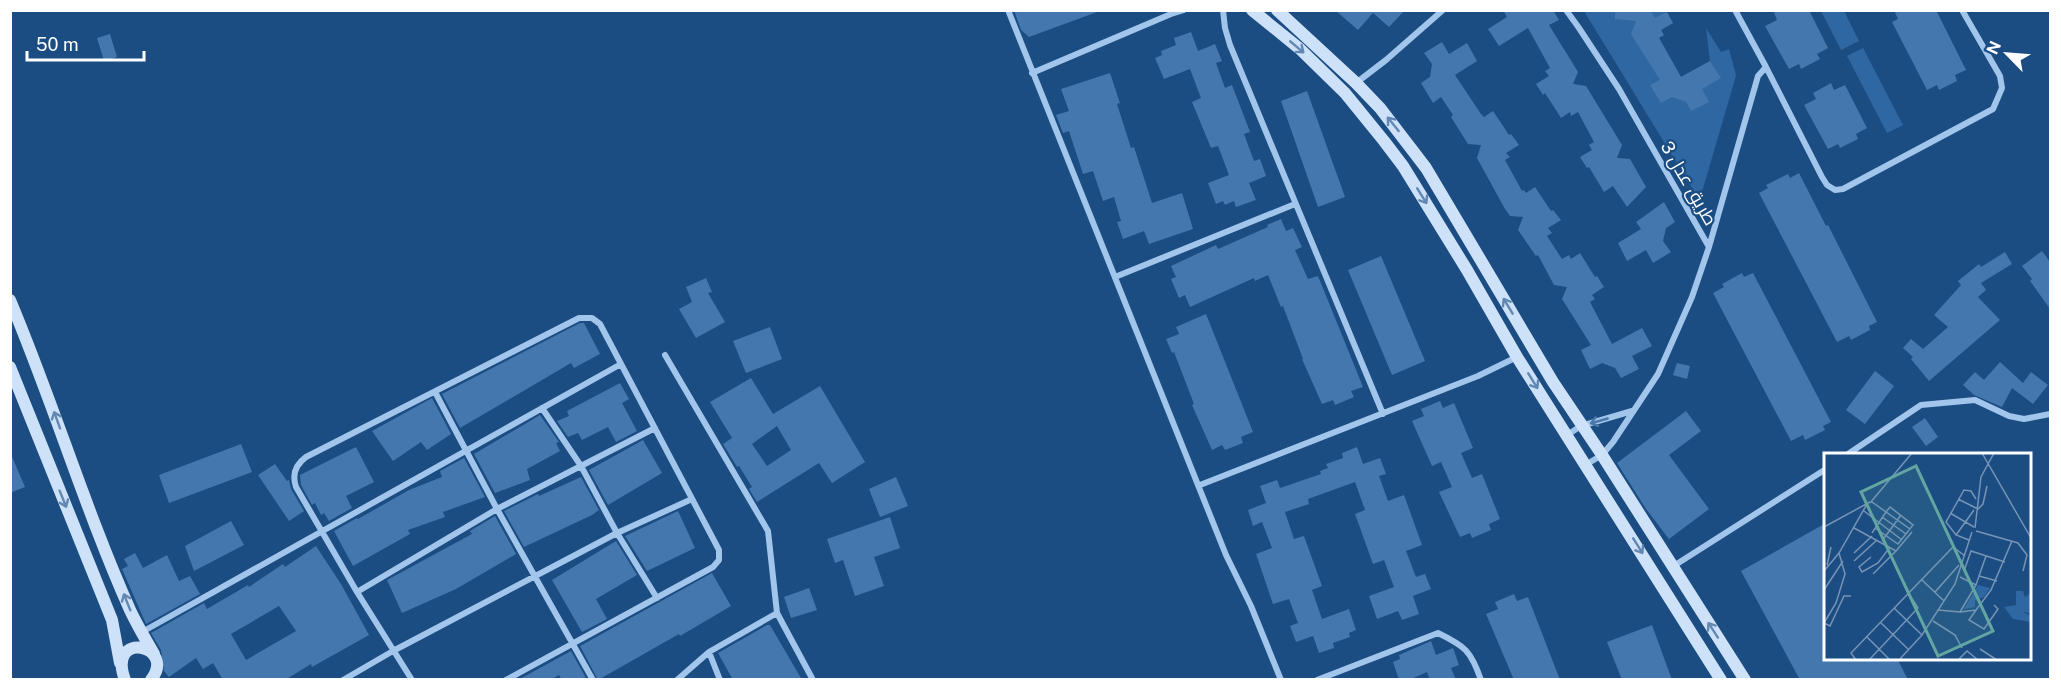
<svg xmlns="http://www.w3.org/2000/svg" width="2061" height="690" font-family="'Public Sans',Cairo,sans-serif">
<style>
.green{fill:#2e67a2}
.building{fill:#4477ad;fill-rule:evenodd}
.lines{fill:none;stroke-linecap:round;stroke-linejoin:round}
.minor{stroke:#a1c5eb;stroke-width:6}
.secondary{stroke:#cde1f8;stroke-width:12}
.oneway{stroke:#6288b2}
.oneway2{stroke:#4a77a7}
.labels{text-anchor:middle;dominant-baseline:central;stroke-width:4.5;stroke-linejoin:round;paint-order:stroke}
.street-label{font-size:18px;fill:#fff;stroke:#1b4d83}
.inset-road{fill:none;stroke:#7694b5;stroke-width:1.5}
.view{fill:#63a6a1;fill-opacity:0.15;stroke:#63a6a1;stroke-width:3}
.inset-edge{fill:none;stroke:#fff;stroke-width:3}
</style>
<rect width="100%" height="100%" fill="#1b4d83"/>
<!-- green -->
<path class="green" d="M1584,11H1666L1673,23L1661,30L1659,38L1681,77L1710,61L1706,28L1721,52L1729,49L1736,75L1733,86L1702,192L1700,194L1695,193Z
M1821,11H1844L1859,41L1841,50Z
M1863,48L1903,125L1887,133L1847,56Z"/>
<!-- building -->
<path class="building" d="M1014,10H1097V12L1029,37L1021,30Z
M1335,10H1405L1389,27L1373,13L1358,30Z
M1503,10H1553L1559,20L1549,25L1578,72L1573,84L1586,86L1622,145L1617,158L1630,159L1646,187L1627,207L1613,186L1604,192L1589,167L1587,168L1580,157L1592,150L1589,145L1594,142L1578,112L1571,116L1570,112L1561,118L1545,93L1543,95L1536,84L1549,76L1545,71L1550,68L1528,28L1499,46L1488,29L1507,17Z
M1615,10H1650L1655,18L1667,12L1673,23L1661,30L1664,35L1659,38L1681,77L1710,61L1721,78L1702,89L1709,102L1691,111L1686,102L1672,97L1661,103L1650,85L1660,80L1631,34L1636,21L1615,19Z
M1773,10H1809L1828,48L1817,54L1820,59L1801,69L1799,64L1789,69L1765,26L1777,20Z
M1894,10H1936L1966,70L1955,75L1957,81L1939,90L1937,85L1927,90L1892,22L1898,19Z
M1191,32L1198,51L1215,44L1222,61L1216,63L1225,88L1232,85L1250,132L1244,134L1254,161L1260,159L1266,176L1249,183L1256,200L1236,207L1234,201L1225,205L1223,201L1216,204L1208,183L1229,175L1218,146L1211,148L1192,102L1201,98L1190,69L1164,79L1155,58L1162,55L1161,51L1176,45L1174,38Z
M110,34L117,57L104,61L97,38Z
M1442,42L1449,54L1467,43L1477,61L1455,75L1481,114L1484,117L1493,111L1509,135L1511,134L1519,145L1506,153L1510,157L1505,160L1522,191L1524,190L1526,193L1535,187L1551,211L1553,210L1561,220L1548,228L1552,233L1547,236L1562,259L1569,255L1571,259L1580,253L1595,277L1597,276L1604,287L1592,295L1595,299L1590,302L1612,344L1642,328L1652,346L1632,356L1639,369L1621,378L1615,368L1602,363L1590,369L1581,350L1591,345L1562,299L1567,287L1554,285L1538,255L1536,256L1518,230L1523,217L1510,216L1505,209L1477,158L1481,145L1468,144L1451,117L1453,115L1441,97L1433,103L1421,83L1430,77L1432,64L1424,53Z
M1110,73L1120,103L1117,104L1131,148L1134,147L1152,203L1182,193L1193,229L1149,244L1144,231L1123,239L1117,222L1121,221L1114,197L1103,201L1093,171L1083,174L1069,131L1063,133L1056,115L1069,111L1061,89Z
M1831,83L1834,90L1845,85L1867,128L1856,134L1858,139L1840,148L1838,144L1828,149L1804,105L1816,99L1813,93Z
M1307,91L1345,197L1318,207L1281,101Z
M1799,173L1826,226L1828,225L1877,322L1869,326L1870,330L1851,340L1849,336L1837,342L1759,193L1768,188L1766,185L1788,174L1790,178Z
M1664,202L1675,222L1666,228L1663,241L1671,252L1653,263L1646,250L1627,261L1618,243L1641,229L1636,222Z
M1281,219L1286,231L1293,228L1302,247L1295,250L1308,279L1318,276L1363,387L1351,391L1354,397L1335,405L1333,400L1322,404L1302,359H1303L1283,306L1281,307L1268,275L1255,281L1254,278L1190,307L1185,295L1179,298L1171,279L1176,277L1171,266L1216,245L1218,249L1268,227L1267,225Z
M2042,251L2050,262V309L2030,281L2032,279L2022,266Z
M2005,252L2012,264L1981,283L1986,290L1978,297L2000,320L1929,381L1911,359L1913,357L1903,348L1911,339L1923,349L1948,327L1934,315L1961,285L1958,281L1979,264L1981,267Z
M1381,256L1425,361L1392,375L1348,270Z
M1742,273L1744,277L1753,273L1831,422L1823,426L1825,430L1805,440L1803,435L1791,441L1713,293L1724,287L1722,284Z
M706,278L712,292L708,293L725,322L696,338L679,309L692,302L686,287Z
M1206,314L1253,432L1241,437L1243,443L1225,450L1222,445L1212,450L1192,405L1194,404L1174,352L1172,353L1166,339L1179,334L1176,327Z
M580,323H584L600,354L574,368L571,363L460,428L442,394Z
M770,327L782,359L746,373L733,341Z
M2000,362L2023,383L2031,372L2048,385L2033,404L2012,388L2002,407L1974,395L1963,385L1975,372L1984,380Z
M1677,363L1690,366L1687,379L1673,375Z
M1875,371L1894,386L1865,424L1846,410Z
M751,378L773,414L820,386L865,462L832,483L819,463L757,502L749,489L752,487L739,466L737,467L723,444L732,438L710,402ZM777,426L791,450L767,466L752,444Z
M620,383L629,399L622,403L637,431L616,442L608,427L582,440L578,433L568,437L557,421L569,416L567,411Z
M432,398L451,434L427,450L421,442L393,461L372,431Z
M1440,401L1443,408L1454,403L1473,448L1461,453L1472,478L1482,474L1500,519L1489,524L1491,530L1472,538L1470,533L1460,537L1439,492L1452,487L1441,462L1432,466L1412,421L1424,416L1421,409Z
M1686,411L1701,431L1669,455L1709,509L1669,539L1646,509L1617,463Z
M540,415L559,442L556,443L560,451L527,469L530,480L495,493L474,454Z
M1925,418L1938,437L1926,446L1912,427Z
M643,440L662,473L608,505L589,470Z
M241,444L252,472L169,503L159,475Z
M356,447L374,482L346,496L352,508L329,521L324,513L321,515L315,503L312,505L301,485L300,475Z
M1357,447L1363,464L1380,458L1386,474L1379,476L1388,501L1404,495L1422,545L1406,551L1416,577L1425,574L1431,589L1413,596L1419,614L1402,620L1398,611L1377,619L1369,596L1394,587L1384,560L1373,564L1355,514L1365,510L1355,482L1308,499L1309,504L1285,512L1294,539L1304,536L1322,586L1312,590L1322,619L1349,609L1356,630L1349,633L1350,637L1333,643L1334,648L1319,653L1313,636L1296,642L1290,626L1298,623L1289,599L1273,604L1256,554L1272,548L1262,522L1253,526L1248,510L1266,503L1260,486L1277,480L1280,488L1321,474L1320,471L1328,468L1326,464L1343,458L1342,453Z
M10,452L25,487L10,493Z
M464,458L485,497L443,512L445,517L408,530L410,534L353,566L334,531L357,518L358,519L409,490L442,477L440,471Z
M275,464L287,481L289,480L291,489L304,511L289,521L258,475Z
M581,477L599,510L592,515L524,547L504,511L538,494L539,496Z
M896,477L908,506L880,517L869,489Z
M678,511L695,548L647,571L625,536Z
M495,516L516,554L456,589L402,613L387,580L472,534L470,531Z
M890,517L900,548L874,557L884,586L855,596L843,560L835,563L827,539Z
M231,521L244,545L194,571L185,546Z
M1826,523V658H1897L1908,680H1800L1741,571Z
M616,541L637,575L596,599L607,619L582,632L552,580Z
M316,546L341,584L369,635L312,667L311,664L285,680H223L213,663L203,669L196,658L169,677L164,671L161,650L151,633L204,603L207,609L248,585L249,587L283,564L285,567ZM279,606L296,631L246,660L231,634Z
M135,553L143,568L167,555L179,581L190,576L200,594L146,624L122,569L128,566L124,559Z
M712,573L731,606L680,636L679,634L598,680L580,646Z
M809,588L817,610L791,618L784,597Z
M1514,594L1517,601L1528,597L1560,680H1514L1486,614L1498,609L1495,602Z
M767,625H770L802,680H733L718,653Z
M1652,625L1672,680H1622L1607,642Z
M1431,641L1436,655L1453,648L1459,665L1451,668L1456,680H1430L1427,672L1409,680H1399L1393,662L1400,659L1399,655Z
M571,651L587,680H562L559,675L550,680H518Z"/>
<g class="lines">
<!-- minor -->
<path class="minor" d="M1008,10L1226,555L1251,606L1281,680
M1223,10L1225,28L1230,45L1383,414
M1566,10L1579,28L1619,89L1709,247L1692,297L1658,374L1613,442L1602,455L1587,464
M1766,67L1822,177L1827,185L1835,190L1843,189L1993,109L2002,88L2000,76L1962,10
M1032,73L1171,14L1184,10
M1356,83L1386,60L1443,10
M1709,247L1758,76L1766,67L1735,10
M1115,277L1295,204
M665,355L768,531L777,613L709,652L677,680
M435,392L497,509L593,680
M542,408L581,466L617,533L657,598
M1567,435L1581,426L1632,411
M1848,454L1921,405L1975,400L2009,416L2024,419L2050,414
M1200,485L1478,376L1517,357
M1672,567L1826,469
M357,592L497,509L655,428
M777,613L813,680
M142,632L621,364
M709,652L720,680
M343,680L393,651L617,533L692,499
M412,680L357,592L296,487C292,475 295,465 306,457L579,318H592L600,324L719,550V560L713,567L506,680
M1317,680L1438,633C1465,646 1471,651 1481,680"/>
<!-- secondary -->
<path class="secondary" d="M1252,10L1300,49L1345,93L1384,141L1403,166L1467,270L1517,357L1721,680
M1277,10L1356,83L1380,108L1426,168L1553,382L1602,455L1745,680
M10,300C53,402 85,509 130,610C137,625 146,640 154,654
M10,367L112,620L120,663
M125,680C106,629 178,645 151,680"/>
</g>
<!-- one-way arrows -->
<defs><path id="oneway-shaft" d="M-6 0H5M1.5-3L5.5 0L1.5 3" fill="none" stroke-width="1.6" stroke-linecap="round" stroke-linejoin="round" transform="scale(1.5)"/></defs>
<g class="oneway">
<use href="#oneway-shaft" transform="translate(1297 47) rotate(40)"/>
<use href="#oneway-shaft" transform="translate(1393 124) rotate(-129)"/>
<use href="#oneway-shaft" transform="translate(1422 196) rotate(58)"/>
<use href="#oneway-shaft" transform="translate(1508 306) rotate(-121)"/>
<use href="#oneway-shaft" transform="translate(1533 381) rotate(58)"/>
<use href="#oneway-shaft" transform="translate(57 420) rotate(-110)"/>
<use href="#oneway-shaft" transform="translate(63 499) rotate(68)"/>
<use href="#oneway-shaft" transform="translate(1638 546) rotate(58)"/>
<use href="#oneway-shaft" transform="translate(127 602) rotate(-112)"/>
<use href="#oneway-shaft" transform="translate(1713 630) rotate(-123)"/>
</g>
<use class="oneway2" href="#oneway-shaft" transform="translate(1599 421) rotate(164)"/>
<g class="labels">
<!-- street labels -->
<g class="street-label">
<text transform="translate(1689 183) rotate(60)">طريق عدل 3</text>
</g>
</g>
<!-- overview -->
<g transform="translate(1824 453)">
<rect width="207" height="207" fill="#1b4d83"/>
<path d="M154,132L166,135L160,144L151,147V154L140,156ZM192,138H199L201,144L207,140V160L199,159L207,163V169L189,166L180,154L192,152Z" fill="#2e67a2"/>
<path class="inset-road" d="M158,0L207,85M134,46L154,56L159,51L163,33M48,49L86,76M46,50L88,0M40,58L78,87M126,60L150,74M58,64L82,81M0,74L46,49M30,75L72,98L88,79M151,75L157,24L170,0M152,78L194,90L203,102L199,118M48,80L62,59L66,54L89,72L74,91L51,75M132,82L150,57M145,87L132,82L122,69L140,37L147,38L152,46M58,88L77,62M15,100L21,121L12,150L0,170L6,173L20,143H27M30,100L48,83M162,103L155,123L173,128M47,104L35,114L38,119L54,110L66,94M30,108L53,87M3,112L7,94M0,118L15,100L43,51M140,118L147,98L181,109M49,121L72,98M136,124L152,132L155,123M98,127L120,148M0,137L19,108M111,139L135,112M70,155L98,182M114,157L136,159L152,132M152,157L145,167L160,176L174,156L170,152M136,159L152,157L167,137L188,88M109,168L131,182L138,195M57,170L84,196M43,184L66,207M156,196L173,207M32,207L27,200L129,94L141,103M45,207L94,155L85,141M75,207L98,182L131,131L148,79M134,207L143,198L154,207"/>
<path class="view" d="M92,13L169,178L114,203L37,39Z"/>
<rect width="207" height="207" class="inset-edge"/>
</g>
<!-- border -->
<rect width="2061" height="690" fill="none" stroke="#ffffff" stroke-width="24"/>
<!-- north arrow -->
<g transform="translate(2007 54) rotate(295)" stroke="#1b4d83" stroke-width="4.5" paint-order="stroke">
<path d="M0-4.5L10 22L0 15L-10 22Z" fill="#ffffff"/>
<text y="-9" font-size="16" font-weight="bold" text-anchor="middle" fill="#ffffff">N</text>
</g>
<!-- scale -->
<path d="M27 51v9h117v-9" fill="none" stroke="#ffffff" stroke-width="3"/>
<text x="36" y="51" font-size="18" fill="#ffffff" stroke="#1b4d83" stroke-width="4.5" paint-order="stroke">50 m</text>
</svg>
